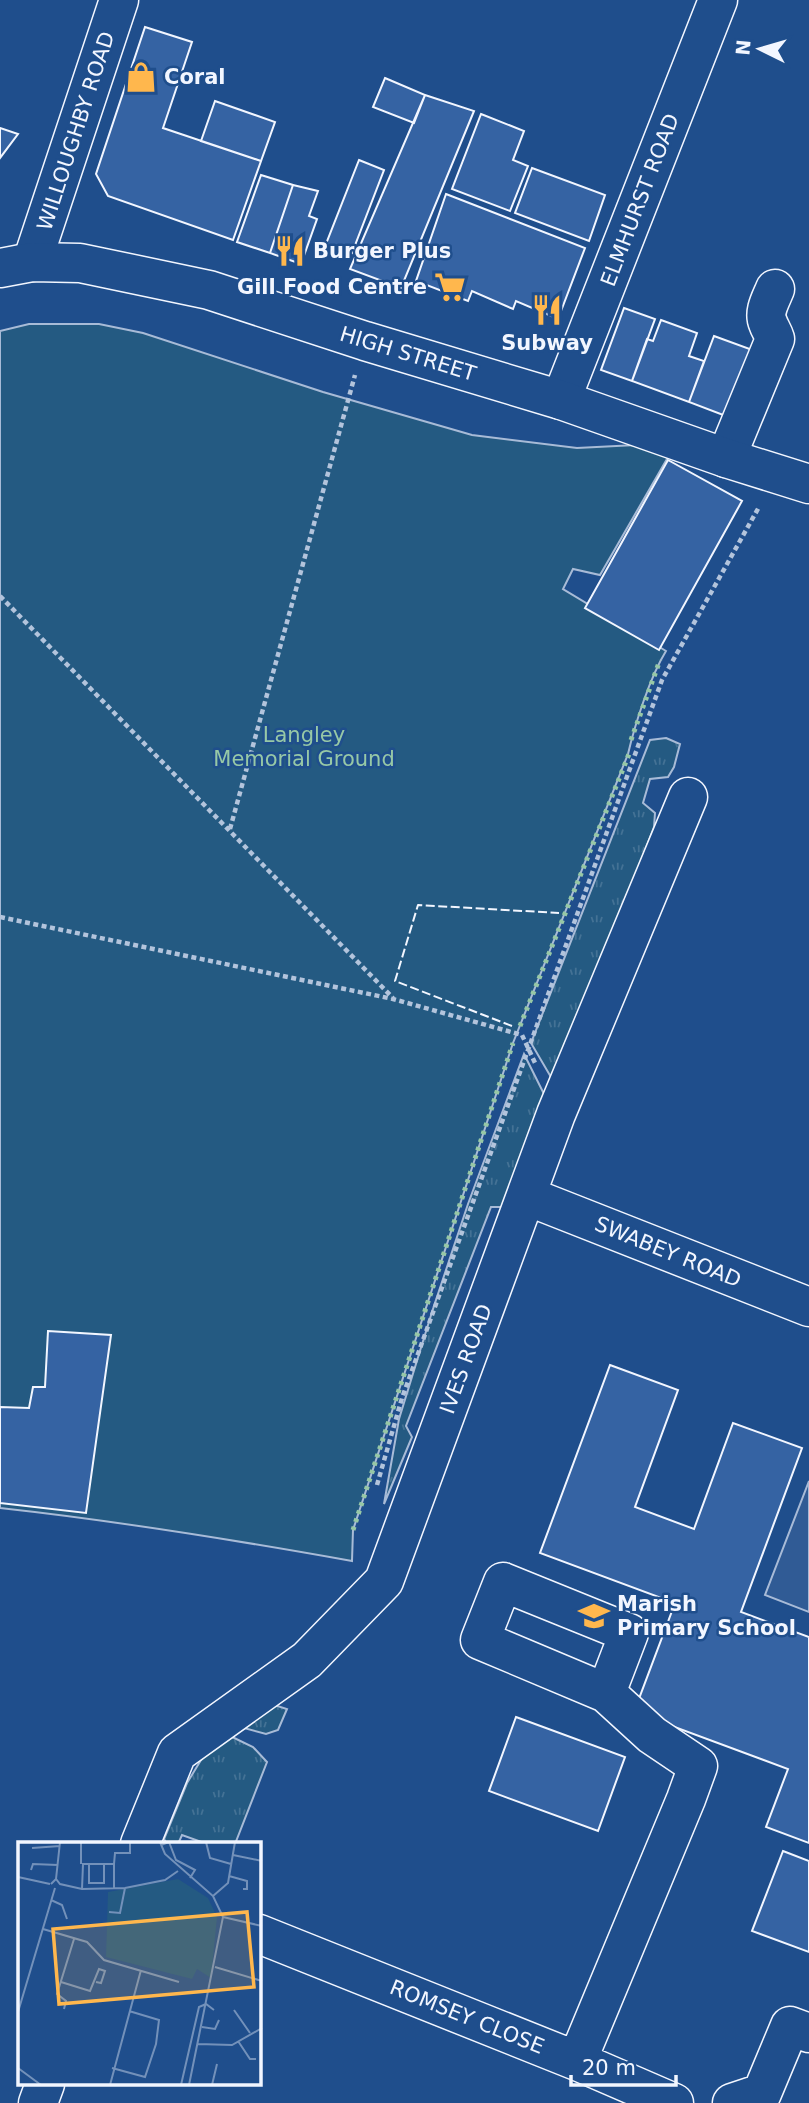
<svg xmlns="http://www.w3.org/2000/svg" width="809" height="2103" font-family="'DejaVu Sans',sans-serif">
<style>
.grass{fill:url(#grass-tufts);stroke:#a8bbd7;stroke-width:2}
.green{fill:#245a82;stroke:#a8bbd7;stroke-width:2}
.parking{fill:#305b95;stroke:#a8bbd7;stroke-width:2}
.building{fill:#3563a3;stroke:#f2f6ff;stroke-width:2}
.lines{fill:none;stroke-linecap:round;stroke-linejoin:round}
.minor-casing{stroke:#f2f6ff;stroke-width:41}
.major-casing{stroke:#f2f6ff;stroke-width:41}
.path{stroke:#b3c4dc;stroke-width:4.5;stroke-dasharray:5 3.5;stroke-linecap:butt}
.minor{stroke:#1f4e8c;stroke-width:38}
.major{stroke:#1f4e8c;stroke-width:38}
.hedge{stroke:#97c8a6;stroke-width:5;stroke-dasharray:3.5 5;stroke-linecap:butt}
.fence{stroke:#f2f6ff;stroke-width:2;stroke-dasharray:9 3.5;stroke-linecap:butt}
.labels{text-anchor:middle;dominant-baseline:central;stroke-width:5;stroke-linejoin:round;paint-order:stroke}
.poi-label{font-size:21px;font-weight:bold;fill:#f2f6ff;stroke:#1f4e8c;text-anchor:start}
.street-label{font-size:21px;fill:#f2f6ff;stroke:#1f4e8c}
.park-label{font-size:21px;fill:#97c8a6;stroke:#1f4e8c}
.inset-road{fill:none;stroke:#7391ba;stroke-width:2}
.view{fill:#ffb74d;fill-opacity:0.15;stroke:#ffb74d;stroke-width:3.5}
.inset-edge{fill:none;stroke:#f2f6ff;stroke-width:3.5}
</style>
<defs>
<pattern id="grass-tufts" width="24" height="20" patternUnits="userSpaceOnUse" patternTransform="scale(1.75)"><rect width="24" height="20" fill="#245a82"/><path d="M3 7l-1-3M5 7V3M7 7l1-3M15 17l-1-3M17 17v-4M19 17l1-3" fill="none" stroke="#447295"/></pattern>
</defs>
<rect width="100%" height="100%" fill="#1f4e8c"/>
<!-- grass -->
<path class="grass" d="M666,738L680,744L674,767L668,777L650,779L643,803L655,813L654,827L555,1084L531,1043L650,740Z
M524,1054L549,1104L505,1207H491L406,1426L412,1437L384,1504L399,1419L432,1312L468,1204Z
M268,1703L287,1709L278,1730L266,1734L244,1728Z
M226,1734L253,1747L267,1762L235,1844H207L182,1835L178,1844H167L164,1839L187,1783L201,1760Z"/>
<!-- green -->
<path class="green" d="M29,324H99L143,333L323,392L472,435L577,448L636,445L671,452L600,575L573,569L563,589L666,651C650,677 635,724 628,754L513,1043L353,1530L352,1561C235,1540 118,1521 0,1508V331Z"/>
<!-- parking -->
<path class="parking" d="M809,1481V1612L765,1595Z"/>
<!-- building -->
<path class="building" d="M145,27L192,42L163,128L261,161L233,240L108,196L96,174Z
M385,78L425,95L414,123L373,107Z
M425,95L474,111L401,288L350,269Z
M215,101L275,122L261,161L201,141Z
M481,114L524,131L513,160L528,166L510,211L452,189Z
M0,128L18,134L0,158Z
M359,160L384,170L352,253L326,244Z
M532,168L605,195L589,241L515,213Z
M261,175L293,185L270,253L237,242Z
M293,185L318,191L309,216L317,219L301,264L270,253Z
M446,194L585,248L558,319L516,301L513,309L472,291L468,301L416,281Z
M624,308L655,319L632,381L601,370Z
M661,320L697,333L689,356L704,361L689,402L632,381L647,339L653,341Z
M714,336L758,352L731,418L689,402Z
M668,460L742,501L659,650L585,608Z
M48,1331L111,1335L86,1513L0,1503V1407L29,1408L33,1387H45Z
M610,1365L678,1390L635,1507L694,1529L733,1423L802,1448L741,1612L809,1637V1843L766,1827L788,1769L634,1712L675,1603L540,1553Z
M516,1717L625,1757L598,1831L489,1791Z
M783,1851L809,1861V1952L752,1931Z"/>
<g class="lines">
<defs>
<path id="minor" d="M32,262L119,0
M561,400L718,0
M726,458L775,339C773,332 770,329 768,323C763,312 771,299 775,289
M527,1196L809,1307
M140,1844L177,1753L307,1660L384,1581L556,1114L688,797
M259,1934L577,2061L674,2103
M577,2061L686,1799L698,1766L652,1735L606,1693L480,1640L503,1582L629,1633L606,1693
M38,2103L45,2084
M732,2103L762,2093L790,2026L809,2033"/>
<path id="major" d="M0,268L32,262L80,263L209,290L365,341L561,400L726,458L809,484"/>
</defs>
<!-- minor casing -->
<use href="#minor" class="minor-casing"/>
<!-- major casing -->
<use href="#major" class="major-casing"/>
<!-- path -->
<path class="path" d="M0,596L393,998
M230,829L355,375
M0,917L393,999L522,1035L536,1065
M377,1485L402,1398L662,680L759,507"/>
<!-- minor -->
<use href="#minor" class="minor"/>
<!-- major -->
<use href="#major" class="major"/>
<!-- hedge -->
<path class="hedge" d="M631,740L660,660
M520,1026L629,754
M353,1530L513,1043"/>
<!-- fence -->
<path class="fence" d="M512,1026L395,981L418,905L559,913"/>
</g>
<!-- icons -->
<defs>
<symbol id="shop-bare" viewBox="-9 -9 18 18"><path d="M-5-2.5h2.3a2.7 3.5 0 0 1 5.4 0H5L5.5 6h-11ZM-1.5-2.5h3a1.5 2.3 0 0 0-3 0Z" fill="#ffb74d" stroke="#1f4e8c" stroke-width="2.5" paint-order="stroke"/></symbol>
<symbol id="restaurant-bare" viewBox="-9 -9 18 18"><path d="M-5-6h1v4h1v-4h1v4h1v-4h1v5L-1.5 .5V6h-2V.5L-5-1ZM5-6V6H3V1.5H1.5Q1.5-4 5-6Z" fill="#ffb74d" stroke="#1f4e8c" stroke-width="2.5" paint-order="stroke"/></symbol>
<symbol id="supermarket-bare" viewBox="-9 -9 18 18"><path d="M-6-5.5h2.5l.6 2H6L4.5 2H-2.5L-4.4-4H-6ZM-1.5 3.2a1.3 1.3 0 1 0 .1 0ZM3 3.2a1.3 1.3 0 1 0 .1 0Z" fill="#ffb74d" stroke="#1f4e8c" stroke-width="2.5" paint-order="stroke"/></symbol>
<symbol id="school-bare" viewBox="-9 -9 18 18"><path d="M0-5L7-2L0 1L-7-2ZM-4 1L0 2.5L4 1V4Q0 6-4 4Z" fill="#ffb74d" stroke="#1f4e8c" stroke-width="2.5" paint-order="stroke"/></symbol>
</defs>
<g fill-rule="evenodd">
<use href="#shop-bare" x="119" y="55" width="44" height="44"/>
<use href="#restaurant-bare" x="268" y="229" width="44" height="44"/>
<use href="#supermarket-bare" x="428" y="265" width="44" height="44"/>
<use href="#restaurant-bare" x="525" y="288" width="44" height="44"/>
<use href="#school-bare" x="572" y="1594" width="44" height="44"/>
</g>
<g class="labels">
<!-- poi labels -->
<g class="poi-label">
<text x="164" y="77">Coral</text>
<text x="313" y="251">Burger Plus</text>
<text x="427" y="287" text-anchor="end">Gill Food Centre</text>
<text x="547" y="343" text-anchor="middle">Subway</text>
<text x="617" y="1604">Marish<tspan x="617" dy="24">Primary School</tspan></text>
</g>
<!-- street labels -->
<g class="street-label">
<text transform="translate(76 131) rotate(-72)">WILLOUGHBY ROAD</text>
<text transform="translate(640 200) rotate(-69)">ELMHURST ROAD</text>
<text transform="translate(408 354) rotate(17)">HIGH STREET</text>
<text transform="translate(668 1252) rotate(22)">SWABEY ROAD</text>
<text transform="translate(466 1359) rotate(-70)">IVES ROAD</text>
<text transform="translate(467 2017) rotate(22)">ROMSEY CLOSE</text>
</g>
<!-- park labels -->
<g class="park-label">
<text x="304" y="735">Langley<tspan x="304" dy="24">Memorial Ground</tspan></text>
</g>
</g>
<!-- overview -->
<g transform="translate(18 1842)">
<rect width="243" height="243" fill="#1f4e8c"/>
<path d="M160,37L190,56L199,75L193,136L179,127L174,137L88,115L90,50Z" fill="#245a82"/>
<path class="inset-road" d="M142,0L147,12L195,54L205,75L171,243M188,0L192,16L213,22M143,3L151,0L158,18L177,28L172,36M14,6L42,4M215,13L244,19M63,22V0M71,22V41H86V22M96,22L97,11H112V0M13,28L15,22L40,23M211,34L229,39V47H225M0,35L32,42M38,37L42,0M33,42L38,37L42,42L64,47L107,46L147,38L160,29M64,47L65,22H96V47M195,54L210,41L217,0M33,58L44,63L49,77M91,70L102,71L107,46M205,75L244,84M25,87L69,100L86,118L161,140M197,125L244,139M43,140L72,149L81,127L87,129L83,141L78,140M46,167L48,159L39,152L56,97M216,168L232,191M0,170L37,46M184,185L197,187L201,178M220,199L232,217H238M180,202L214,203L244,186M0,226L23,243M94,226L127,235L138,202L141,178L111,169M92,243L123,128M163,243L181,165L188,162L196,168M194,243L199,222"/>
<path class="view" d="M229,70L236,145L41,162L35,87Z"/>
<rect width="243" height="243" class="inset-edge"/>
</g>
<!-- north arrow -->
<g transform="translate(760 49) rotate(275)" stroke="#1f4e8c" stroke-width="5" paint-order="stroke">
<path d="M0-5L12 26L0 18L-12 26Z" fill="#f2f6ff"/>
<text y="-10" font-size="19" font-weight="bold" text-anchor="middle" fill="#f2f6ff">N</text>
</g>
<!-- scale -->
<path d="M571 2075v10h105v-10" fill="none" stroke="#f2f6ff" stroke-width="3.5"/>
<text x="582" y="2075" font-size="21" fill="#f2f6ff" stroke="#1f4e8c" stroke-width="5" paint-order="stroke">20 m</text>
</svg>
